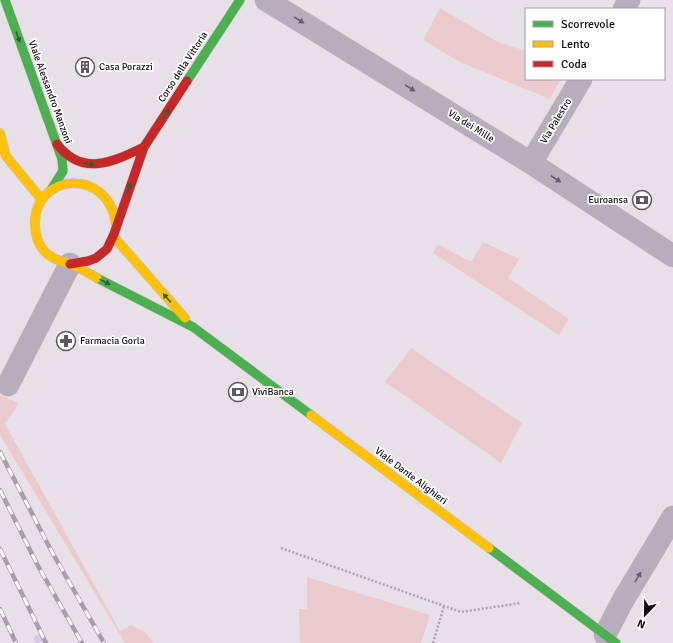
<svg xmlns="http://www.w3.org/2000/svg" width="673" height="643" font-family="Signika,sans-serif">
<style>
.green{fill:#ebcbce}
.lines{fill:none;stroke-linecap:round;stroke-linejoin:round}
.stream{stroke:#d2caf3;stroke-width:8}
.street-casing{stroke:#c5bfc4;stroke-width:23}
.fast-casing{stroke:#c5bfc4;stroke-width:10}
.slow-casing{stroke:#c5bfc4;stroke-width:10}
.jam-casing{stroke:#c5bfc4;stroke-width:10}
.path{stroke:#aea7b1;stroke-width:2.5;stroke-dasharray:2 2;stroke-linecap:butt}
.street{stroke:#b7adbc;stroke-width:22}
.fast{stroke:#4caf50;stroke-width:9}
.slow{stroke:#ffc107;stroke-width:9}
.jam{stroke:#c62828;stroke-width:9}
.rail-casing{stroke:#a79fa8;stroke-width:4.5}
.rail{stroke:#fff;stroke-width:3;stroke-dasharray:9;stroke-linecap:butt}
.oneway{fill:#665e67}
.oneway2{fill:#305e31}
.labels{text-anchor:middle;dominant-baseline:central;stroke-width:3.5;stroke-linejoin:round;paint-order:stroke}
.poi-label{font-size:10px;fill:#140e12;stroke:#fff;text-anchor:start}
.street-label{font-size:10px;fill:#140e12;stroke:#fff}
</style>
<rect width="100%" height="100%" fill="#e8e0e7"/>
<!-- green -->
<path class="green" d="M440,8L498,42L526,51V79H561L550,99L460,62L423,40Z
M483,242L519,259L508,278L569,319L559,335L433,253L438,244L471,262Z
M411,348L522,423L501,463L385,382Z
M0,395L19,403L5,424L120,631L131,625L146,633L154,643H125L0,435Z
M307,577L430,615L421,643H300L299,609H307Z"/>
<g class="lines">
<!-- stream -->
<path class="stream" d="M38,639L41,638"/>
<defs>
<path id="street" d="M266,0L531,163L673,256
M624,9L629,0
M531,163L581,79
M8,385L70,264
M605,635L622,602L673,517"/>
<path id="fast" d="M5,0L62,159L63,171L51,190
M187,81L240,0
M97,278L193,327L311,415
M489,548L616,643"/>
<path id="slow" d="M0,133L6,156L42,200
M114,237L185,318
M97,278C88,273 79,267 70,264C61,261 52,259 45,252C38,244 35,235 35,224C34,173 109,166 116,225
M311,415L489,548"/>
<path id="jam" d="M57,144C82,177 113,162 144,147
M70,264L88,261L96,258L107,249L114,234L144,147L187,81"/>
</defs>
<!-- street casing -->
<use href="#street" class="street-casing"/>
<!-- fast casing -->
<use href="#fast" class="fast-casing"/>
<!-- slow casing -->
<use href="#slow" class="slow-casing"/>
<!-- jam casing -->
<use href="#jam" class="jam-casing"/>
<!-- path -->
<path class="path" d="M281,548L461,612L521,603
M433,643L444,606"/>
<!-- street -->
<use href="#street" class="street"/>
<!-- fast -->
<use href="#fast" class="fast"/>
<!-- slow -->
<use href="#slow" class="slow"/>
<!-- jam -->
<use href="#jam" class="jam"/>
<defs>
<path id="rail" d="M0,452L52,552L104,643
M0,490L38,566L82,643
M0,549L46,643
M0,609L16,643"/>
</defs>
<!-- rail casing -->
<use href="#rail" class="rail-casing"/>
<!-- rail -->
<use href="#rail" class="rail"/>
</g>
<!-- one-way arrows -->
<defs><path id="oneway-solid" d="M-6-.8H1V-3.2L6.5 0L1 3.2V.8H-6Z"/></defs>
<g class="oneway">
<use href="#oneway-solid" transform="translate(299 20) rotate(32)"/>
<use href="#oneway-solid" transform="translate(410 88) rotate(32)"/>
<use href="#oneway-solid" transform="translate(556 179) rotate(33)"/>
<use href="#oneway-solid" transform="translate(638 577) rotate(-59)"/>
</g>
<g class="oneway2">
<use href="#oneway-solid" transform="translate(18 37) rotate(70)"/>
<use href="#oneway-solid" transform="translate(166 114) rotate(-57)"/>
<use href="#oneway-solid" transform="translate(89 164) rotate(9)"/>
<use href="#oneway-solid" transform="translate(129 188) rotate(-70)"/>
<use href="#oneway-solid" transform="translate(105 282) rotate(27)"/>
<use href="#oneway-solid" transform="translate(167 298) rotate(-131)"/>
</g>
<!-- icons -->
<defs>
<symbol id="building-ring" viewBox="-11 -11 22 22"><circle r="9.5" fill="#fff" stroke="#5e585d" stroke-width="1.5"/><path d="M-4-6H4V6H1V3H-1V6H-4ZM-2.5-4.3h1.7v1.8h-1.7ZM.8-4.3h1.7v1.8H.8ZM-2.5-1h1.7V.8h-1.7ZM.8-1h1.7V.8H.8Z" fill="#5e585d"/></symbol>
<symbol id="bank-ring" viewBox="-11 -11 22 22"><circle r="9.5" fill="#fff" stroke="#5e585d" stroke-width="1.5"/><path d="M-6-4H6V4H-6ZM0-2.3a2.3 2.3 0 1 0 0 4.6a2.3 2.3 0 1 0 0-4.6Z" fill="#5e585d"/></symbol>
<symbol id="pharmacy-ring" viewBox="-11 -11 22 22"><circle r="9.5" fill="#fff" stroke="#5e585d" stroke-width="1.5"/><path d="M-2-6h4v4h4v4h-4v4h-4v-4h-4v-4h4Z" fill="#5e585d"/></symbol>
</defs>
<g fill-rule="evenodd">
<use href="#building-ring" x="74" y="56" width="22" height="22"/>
<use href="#bank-ring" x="631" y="189" width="22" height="22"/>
<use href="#pharmacy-ring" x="55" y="330" width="22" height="22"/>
<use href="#bank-ring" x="227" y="381" width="22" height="22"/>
</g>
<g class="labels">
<!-- poi labels -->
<g class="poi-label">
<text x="99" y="67">Casa Porazzi</text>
<text x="628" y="200" text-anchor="end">Euroansa</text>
<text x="80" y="341">Farmacia Gorla</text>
<text x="252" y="392">ViviBanca</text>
</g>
<!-- street labels -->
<g class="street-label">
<text transform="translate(183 67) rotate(-57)">Corso della Vittoria</text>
<text transform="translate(50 92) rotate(70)">Viale Alessandro Manzoni</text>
<text transform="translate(556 121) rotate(-59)">Via Palestro</text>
<text transform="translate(471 126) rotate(32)">Via dei Mille</text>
<text transform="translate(411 476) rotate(37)">Viale Dante Alighieri</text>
</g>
</g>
<!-- legend -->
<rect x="525" y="8" width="140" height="72" fill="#ffffff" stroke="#a19fa0"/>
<rect x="533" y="21" width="20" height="6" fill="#4caf50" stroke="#a19fa0"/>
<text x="561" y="28" font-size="12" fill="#140e12">Scorrevole</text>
<rect x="533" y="41" width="20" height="6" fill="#ffc107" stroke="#a19fa0"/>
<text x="561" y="48" font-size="12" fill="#140e12">Lento</text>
<rect x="533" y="61" width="20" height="6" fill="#c62828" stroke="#a19fa0"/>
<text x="561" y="68" font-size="12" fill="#140e12">Coda</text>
<!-- north arrow -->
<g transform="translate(645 615) rotate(202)" stroke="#ffffff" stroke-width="3" paint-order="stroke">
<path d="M0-3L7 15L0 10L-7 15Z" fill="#140e12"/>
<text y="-6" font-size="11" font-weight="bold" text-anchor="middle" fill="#140e12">N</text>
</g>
</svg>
